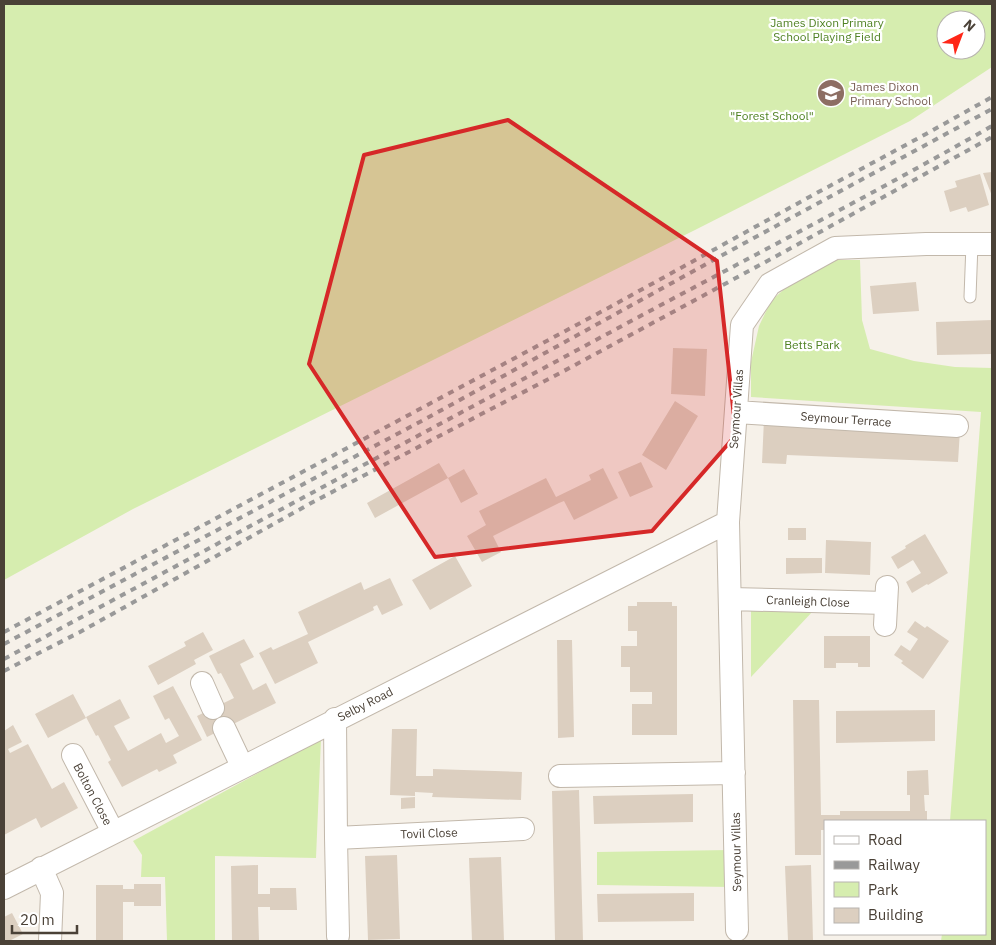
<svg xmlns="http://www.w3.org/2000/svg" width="996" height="945" font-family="'IBM Plex Sans',sans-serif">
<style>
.green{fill:#d6edaf;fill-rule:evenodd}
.building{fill:#dccfc0}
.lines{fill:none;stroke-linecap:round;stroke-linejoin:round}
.service-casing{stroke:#c2b8ab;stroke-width:13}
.minor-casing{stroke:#c2b8ab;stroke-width:24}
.service{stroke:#fff;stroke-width:11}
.minor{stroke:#fff;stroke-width:22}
.rail{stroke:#999;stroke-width:4;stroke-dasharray:6 6;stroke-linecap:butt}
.marked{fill:#d62828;fill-opacity:0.2;stroke:#d62828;stroke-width:4;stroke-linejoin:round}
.labels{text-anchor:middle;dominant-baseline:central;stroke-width:4.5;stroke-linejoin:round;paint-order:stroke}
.park-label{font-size:12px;fill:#508224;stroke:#fff}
.education-label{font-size:12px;fill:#785e54;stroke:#fff;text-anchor:start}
.street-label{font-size:12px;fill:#4a4137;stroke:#fff}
</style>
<rect width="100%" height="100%" fill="#f6f1e9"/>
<!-- green -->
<path class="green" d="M4,4H992V67L910,121L695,230L133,509L4,580ZM946,20H976V50H946Z
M828,260H860L862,320L870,349L914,361L955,367L992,368V941H941L942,934H985V821H950L981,412L751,397V362L759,326L771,301L792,282Z
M751,610H814L751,677Z
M321,739L316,858L215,856V941H167L165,877H141L142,855L133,841Z
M730,850L731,887L597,885V852Z"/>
<!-- building -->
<path class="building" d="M992,172V196L983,173Z
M980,174L989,205L968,212L966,207L950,212L944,191L957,187L955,181Z
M916,282L919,311L873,314L870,286Z
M992,320V354L937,355L936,322Z
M673,348L707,349L705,396L671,394Z
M675,401L698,416L666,470L642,455Z
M764,419L960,430L958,462L787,455L786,464L762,463Z
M641,462L653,487L630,497L618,472Z
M439,463L448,478L375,518L367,503Z
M603,468L618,498L574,520L564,501L559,503L493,536L501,552L482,562L467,536L486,525L479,511L546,478L556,497L591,480L589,475Z
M464,469L478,494L461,503L448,478Z
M788,528H806V540H788Z
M925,534L948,573L928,585L927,584L912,593L906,582L921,573L913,560L898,569L891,557L906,548L905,546Z
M826,540L871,542L870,575L825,573Z
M455,556L472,586L430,610L412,580Z
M786,558H822V573L786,574Z
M390,578L403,605L382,615L377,605L373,607L374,610L308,642L318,663L275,684L259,653L271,647L273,650L308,634L298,612L361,582L364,590Z
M637,602H672V606H677V735H632V704H652V692H630V667H621V646H637V631H628V606H637Z
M915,621L925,628L927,626L949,641L923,679L901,663L903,661L894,655L901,645L910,651L918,639L907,632Z
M203,632L213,650L194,660L196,664L158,685L148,666L186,646L184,642Z
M824,636H870V667H858V663H836V668H824Z
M244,639L254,657L240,664L253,690L266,683L276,703L207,737L197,716L234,698L221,673L218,674L209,656Z
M557,640H572L574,737L558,738Z
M173,686L202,740L173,755L177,763L159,772L157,769L122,787L108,762L111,760L98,735L96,736L86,717L120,699L130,718L114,726L128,751L161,733L166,743L179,736L169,718L165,720L153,696Z
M73,694L86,718L48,738L35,714Z
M793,700H819L821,815H840V811H910V795H907V771L928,770L929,795H924L925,811H927V821H825V830H821V855H795Z
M935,710V741L836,743V711Z
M13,725L22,742L8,749L10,753L28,744L52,789L64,782L78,808L41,828L36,818L4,835V731Z
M392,729H417L416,776H433V769L522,772L521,800L432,797L433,793L415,792V796L390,795Z
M579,790L583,941H555L552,791Z
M693,794V822L594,824L593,796Z
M415,797V808L401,809V798Z
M397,855L400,939L368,940L365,856Z
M501,857L504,941H472L469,858Z
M258,865V894H270V888H296L297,910H270V907H258L259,941H232L231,866Z
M811,865L813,941H788L785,866Z
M134,884H161V906H134V902H123V941H96V885H123V889H134Z
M694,893V921L598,922L597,894Z
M12,913L23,934L9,941H4V917Z"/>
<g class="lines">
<defs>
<path id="service" d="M970,297L972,244"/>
<path id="minor" d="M736,412L957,426
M730,599L886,603
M885,625L887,587
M202,683L213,708
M335,719L336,838L338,936
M224,728L242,766
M73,755L113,832
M560,776L734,773
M336,838L523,829
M41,868L52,893L50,941
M4,888L728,522
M737,930L728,522L742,325L770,284L835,248L926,244H992"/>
</defs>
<!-- service casing -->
<use href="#service" class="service-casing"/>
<!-- minor casing -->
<use href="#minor" class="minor-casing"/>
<!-- service -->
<use href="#service" class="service"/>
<!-- minor -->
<use href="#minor" class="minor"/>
<!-- rail -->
<path class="rail" d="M4,632L610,307L813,195L926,134L992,97
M4,644L429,417L728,252L992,109
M4,659C209,548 414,438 620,327C744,260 870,196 992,126
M4,671L80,632L313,502L562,372L782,253L992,137"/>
</g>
<!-- marked area -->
<path class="marked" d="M508,120L717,261L736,435L652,531L435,557L309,364L364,155Z"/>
<!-- icons -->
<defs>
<symbol id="school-disc" viewBox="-11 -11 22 22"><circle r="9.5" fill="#8d6e63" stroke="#fff"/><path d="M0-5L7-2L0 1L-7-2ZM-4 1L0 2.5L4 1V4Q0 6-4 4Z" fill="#fff"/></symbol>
</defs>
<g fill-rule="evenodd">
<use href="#school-disc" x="815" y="77" width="32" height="32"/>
</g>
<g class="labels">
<!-- park labels -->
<g class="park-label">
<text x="827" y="22">James Dixon Primary<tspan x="827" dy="14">School Playing Field</tspan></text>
<text x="772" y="115">"Forest School"</text>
<text x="812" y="344">Betts Park</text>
</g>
<!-- education labels -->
<g class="education-label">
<text x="850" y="86">James Dixon<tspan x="850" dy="14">Primary School</tspan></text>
</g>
<!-- street labels -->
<g class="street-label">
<text transform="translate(736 409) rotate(-86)">Seymour Villas</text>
<text transform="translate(846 419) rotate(4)">Seymour Terrace</text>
<text transform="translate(808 601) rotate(2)">Cranleigh Close</text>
<text transform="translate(365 704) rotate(-27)">Selby Road</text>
<text transform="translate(93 794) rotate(62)">Bolton Close</text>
<text transform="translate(429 833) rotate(-2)">Tovil Close</text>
<text transform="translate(736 852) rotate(-91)">Seymour Villas</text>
</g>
</g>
<!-- border -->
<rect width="996" height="945" fill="none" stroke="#4a4137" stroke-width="10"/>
<!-- legend -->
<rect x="824" y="820" width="162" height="115" fill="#ffffff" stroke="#b7b3af"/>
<rect x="834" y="836" width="25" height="8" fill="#ffffff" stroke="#b7b3af"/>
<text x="868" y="845" font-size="15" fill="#4a4137">Road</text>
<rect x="834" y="861" width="25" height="8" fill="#999999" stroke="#b7b3af"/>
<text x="868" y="870" font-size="15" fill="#4a4137">Railway</text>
<rect x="834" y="882" width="25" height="15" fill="#d6edaf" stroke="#b7b3af"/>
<text x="868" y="895" font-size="15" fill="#4a4137">Park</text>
<rect x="834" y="908" width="25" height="15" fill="#dccfc0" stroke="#b7b3af"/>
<text x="868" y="920" font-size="15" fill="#4a4137">Building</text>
<!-- north arrow -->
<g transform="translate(961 35) rotate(42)"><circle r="24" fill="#ffffff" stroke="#b7b3af"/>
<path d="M0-4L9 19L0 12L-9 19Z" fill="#ff2617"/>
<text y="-8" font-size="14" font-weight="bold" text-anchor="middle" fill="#4a4137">N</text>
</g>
<!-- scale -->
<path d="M12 925v8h65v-8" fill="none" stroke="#4a4137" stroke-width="2.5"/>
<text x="20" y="925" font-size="15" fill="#4a4137" stroke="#ffffff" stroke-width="4" paint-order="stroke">20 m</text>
</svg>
